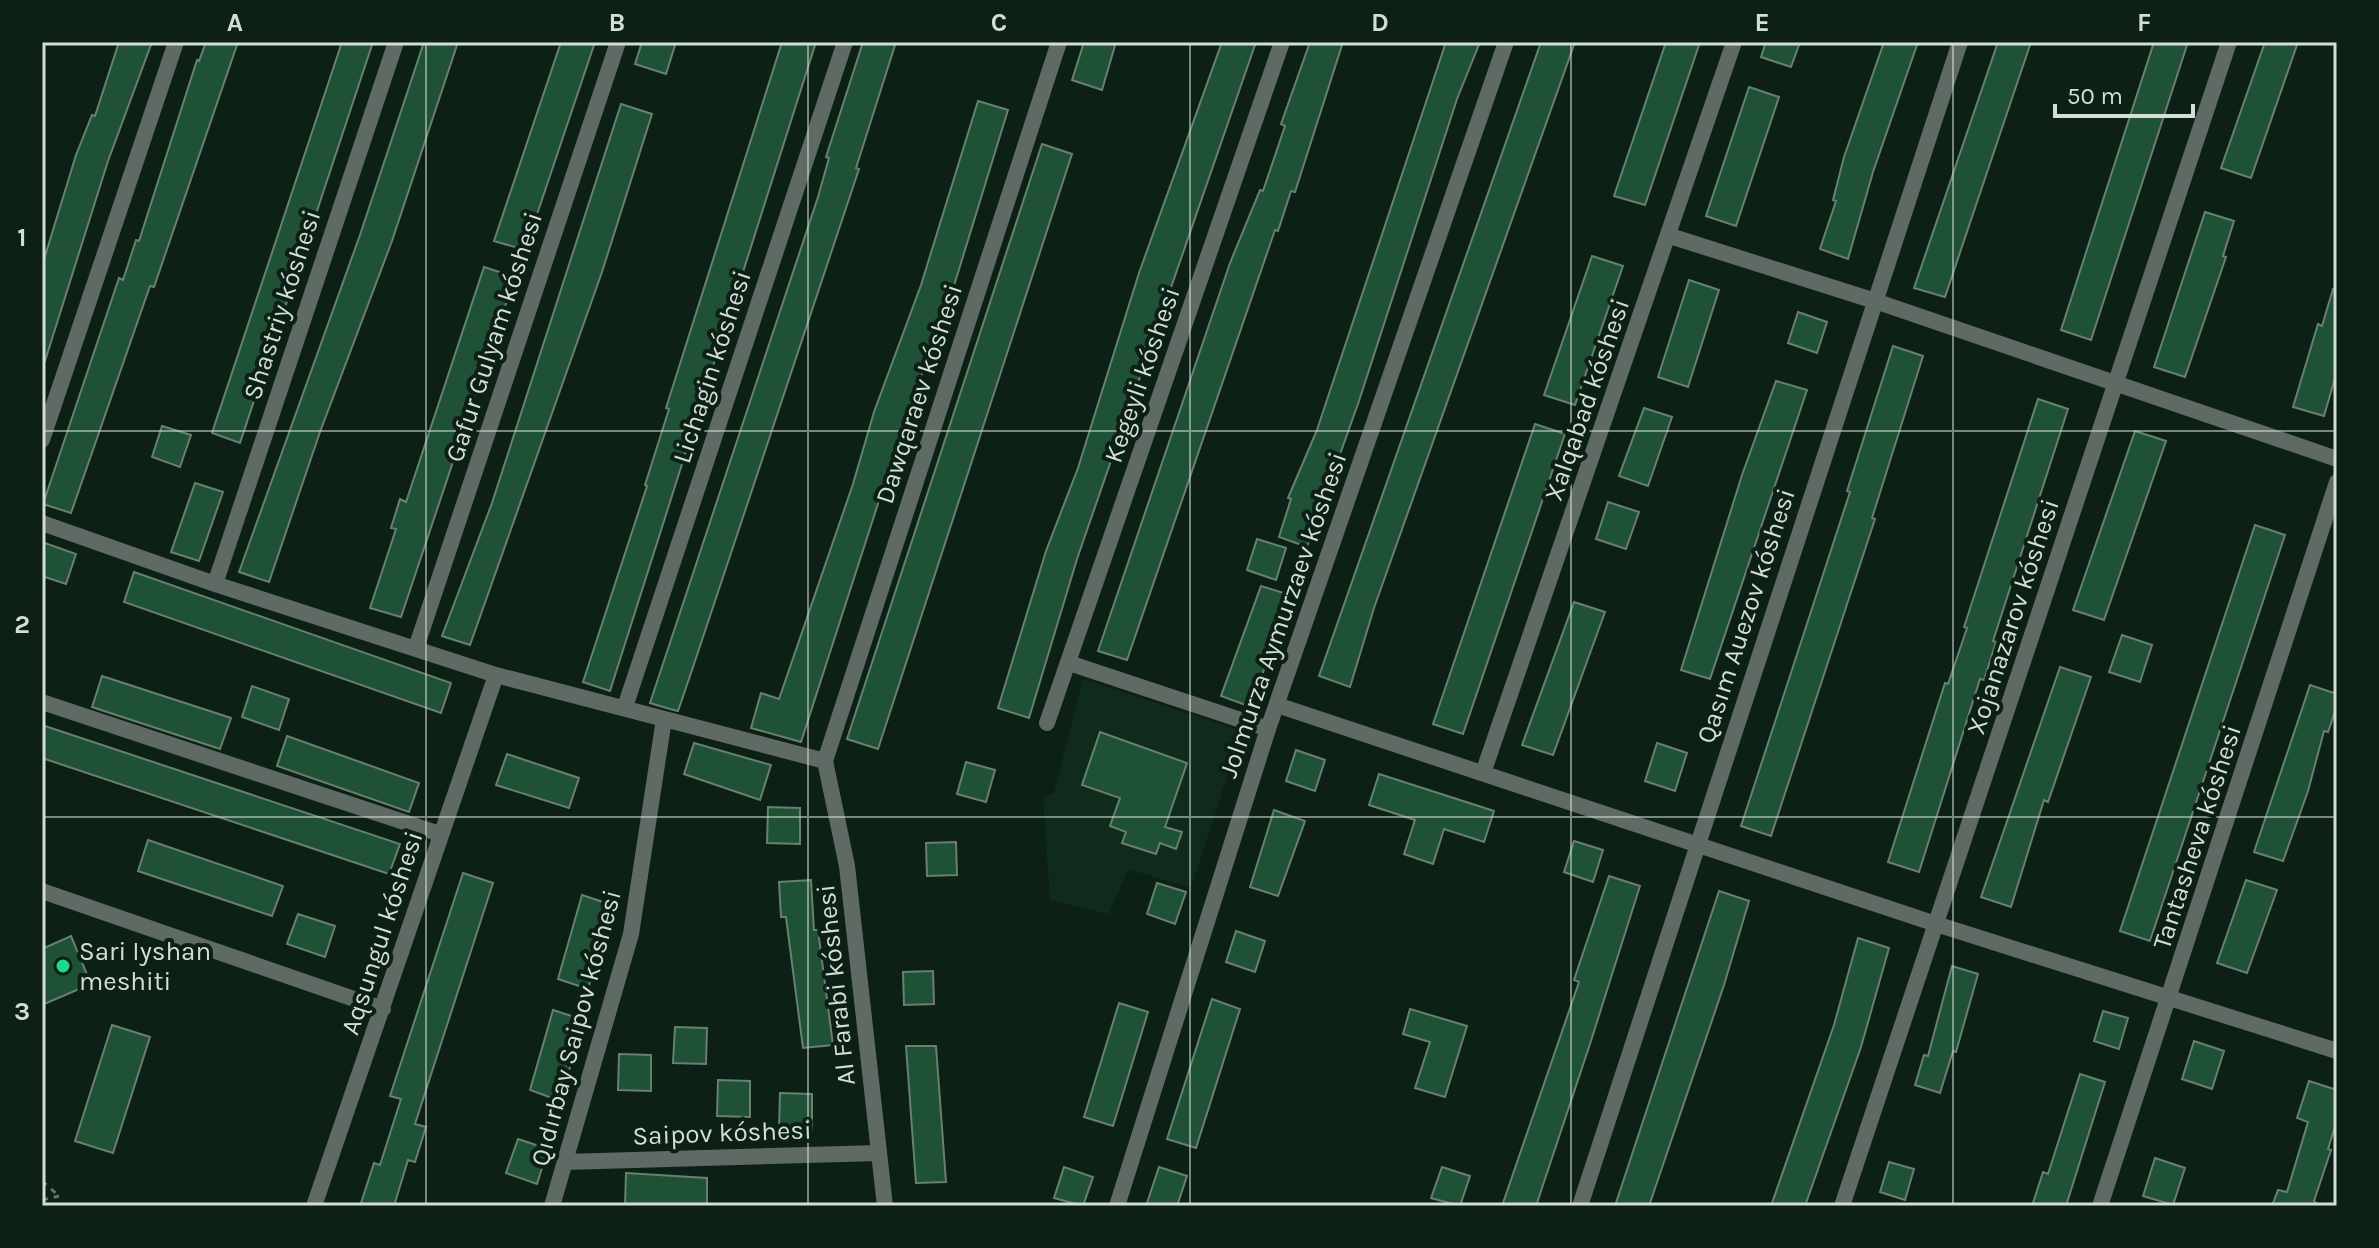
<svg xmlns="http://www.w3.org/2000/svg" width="2379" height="1248" font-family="Karla,sans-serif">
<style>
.built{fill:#102b1c}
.building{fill:#1f5136;stroke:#697f71;stroke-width:2}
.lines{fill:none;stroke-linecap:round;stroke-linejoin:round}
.path{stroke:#627269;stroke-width:3;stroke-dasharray:6 6;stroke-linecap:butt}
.street{stroke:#606a64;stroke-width:16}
.grid{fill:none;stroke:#d2ded6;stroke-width:2;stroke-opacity:0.55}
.poi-dot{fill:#1dd988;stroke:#0c2015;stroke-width:3}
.labels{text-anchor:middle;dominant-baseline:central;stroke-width:8;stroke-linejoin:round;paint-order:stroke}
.street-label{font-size:26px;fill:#d2ded6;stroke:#0c2015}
.poi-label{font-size:26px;fill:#d2ded6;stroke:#0c2015;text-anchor:start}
.neatline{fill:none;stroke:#d2ded6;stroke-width:3}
.grid-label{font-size:26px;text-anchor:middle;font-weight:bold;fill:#d2ded6}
</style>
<rect width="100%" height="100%" fill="#0c2015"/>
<!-- built -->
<path class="built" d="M1083,679L1242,731L1191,888L1128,869L1109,914L1050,900L1043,796L1054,793Z"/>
<!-- building -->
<path class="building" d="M119,42H152L108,161L45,361H42V266L76,155L92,115L95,116Z
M206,42H238L154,287L150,286L71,513L43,504L119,278L123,280L136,240L139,241L197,60L199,61Z
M342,42H373L240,443L212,433Z
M424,42H458L392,241L320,432L269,582L239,572L360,235Z
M561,42H595L525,250L494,241Z
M642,42H676L666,74L635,64Z
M782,42H816L610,691L583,682L647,486L645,485L669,409L666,408Z
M863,42H896L856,168L859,169L691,673L678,711L670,709L650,703L818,197L829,158L826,157Z
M1084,42H1116L1102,90L1072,80Z
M1222,42H1256L1077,559L1029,718L998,708L1046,551L1078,468L1139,273Z
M1310,42H1343L1295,192L1291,191L1278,231L1275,230L1127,660L1098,651L1230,263L1260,190L1263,191L1285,126L1281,124Z
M1446,42H1480L1457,99L1359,401L1307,547L1279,537L1291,499L1288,498L1317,430Z
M1541,42H1575L1374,608L1350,687L1319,676Z
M1666,42H1700L1645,205L1614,196Z
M1766,42H1800L1791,67L1761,57Z
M1884,42H1918L1873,172L1848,259L1820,249L1836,201L1833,200L1844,157Z
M1998,42H2031L1945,297L1914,288Z
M2154,42H2188L2091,340L2061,330Z
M2265,42H2298L2251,178L2221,168Z
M1749,87L1779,97L1736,226L1706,216Z
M978,101L1008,110L949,302L907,414L801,742L751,728L761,693L779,699L853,484L874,412L921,285Z
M621,104L652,114L602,272L470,645L442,636L492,503Z
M1042,144L1072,154L878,749L847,739Z
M2205,212L2234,221L2223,256L2226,257L2185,377L2154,367Z
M1592,256L1623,266L1575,405L1544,395Z
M484,267L515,277L401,617L370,608L396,529L391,528L400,499L406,502Z
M1689,280L1719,290L1688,387L1658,377Z
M2333,289H2337V371L2324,416L2293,407L2318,324L2322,326Z
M1798,312L1827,322L1817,353L1788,343Z
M1893,346L1923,356L1872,518L1875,519L1771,836L1741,826L1850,492L1847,491Z
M1776,381L1807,390L1710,679L1681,670L1742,475Z
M2038,399L2068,409L1993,641L1996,642L1984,680L1980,679L1919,872L1888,862L1945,683L1948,684L1967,628L1964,627Z
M1644,408L1672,417L1648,486L1619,476Z
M1535,424L1565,434L1463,734L1433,724Z
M162,426L191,435L180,467L152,457Z
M2135,431L2166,441L2104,620L2073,610Z
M195,483L223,492L199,561L171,552Z
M1608,502L1639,512L1626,549L1596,539Z
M2255,525L2285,535L2150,941L2120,931Z
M1257,539L1286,548L1276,580L1247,570Z
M42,542L76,554L66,584L42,576Z
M134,572L451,683L441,713L124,602Z
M1261,586L1290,595L1251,707L1221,696Z
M1574,602L1605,612L1553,755L1522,745Z
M2122,635L2152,645L2140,682L2109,672Z
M2060,667L2091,677L2048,802L2044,800L2011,907L1981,897Z
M102,676L231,718L220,749L92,707Z
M2310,685L2337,694V706L2328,732L2324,731L2308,791L2283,861L2254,852Z
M252,686L289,699L279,730L242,717Z
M42,725L400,844L389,874L42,758Z
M1100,732L1187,763L1165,827L1182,832L1176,849L1160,843L1156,854L1122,843L1126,832L1110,826L1120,798L1082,785Z
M287,736L419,783L409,812L277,766Z
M694,743L771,765L760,800L684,774Z
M1657,743L1687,753L1675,791L1645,781Z
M1296,750L1325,760L1315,791L1286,781Z
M507,754L579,778L569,808L496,785Z
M966,762L995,770L986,802L957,794Z
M1379,774L1494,811L1484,842L1444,829L1433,864L1404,854L1415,820L1369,805Z
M768,807L800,808V844L767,843Z
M1274,810L1305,821L1278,896L1250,887Z
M148,840L283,886L272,916L138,871Z
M1574,841L1603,850L1593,882L1564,872Z
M956,842L957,875L927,876L926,843Z
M463,873L493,883L415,1124L426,1127L415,1162L408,1160L394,1206H360L374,1163L380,1165L401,1099L390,1096Z
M1609,876L1640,886L1590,1044L1536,1206H1502L1579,982L1574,980Z
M811,880L814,930H818L833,1045L803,1048L786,917H781L779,882Z
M2246,880L2277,890L2247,973L2217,963Z
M1157,883L1186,892L1175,924L1147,914Z
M1719,891L1749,901L1724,985L1649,1206H1615Z
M582,895L612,905L588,989L558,979Z
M298,914L335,926L325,957L287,944Z
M1236,931L1265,941L1255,972L1226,962Z
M71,936L91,984L42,1005V949Z
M1858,938L1889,948L1861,1047L1805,1206H1771L1834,1025Z
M1952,966L1978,974L1956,1052L1953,1051L1940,1093L1915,1085L1924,1055L1928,1056Z
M933,971L934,1004L904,1005L903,972Z
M1212,999L1240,1009L1196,1148L1167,1139Z
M1119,1003L1148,1012L1113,1126L1084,1117Z
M1410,1009L1467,1026L1445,1097L1415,1088L1430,1042L1403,1034Z
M553,1010L584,1020L560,1101L530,1090Z
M2103,1011L2128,1018L2119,1049L2094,1041Z
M112,1025L150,1037L113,1153L75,1141Z
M675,1027L707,1028L706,1064L673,1063Z
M2194,1041L2224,1051L2212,1089L2182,1079Z
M906,1046H936L946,1182L916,1183Z
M619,1054L651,1055V1091L618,1090Z
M2080,1074L2105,1082L2066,1206H2032L2043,1172L2048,1174Z
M718,1080L750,1081V1117L717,1116Z
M2309,1081L2337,1090V1120L2328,1149L2331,1150L2314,1201L2319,1206H2272L2278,1190L2287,1192L2308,1122L2297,1118Z
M780,1093L812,1094V1130L779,1129Z
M518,1139L548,1149L537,1184L506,1173Z
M2155,1158L2185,1168L2173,1205L2143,1196Z
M1889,1162L1914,1169L1905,1200L1880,1192Z
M1064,1167L1093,1177L1083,1206L1054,1198Z
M1159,1167L1187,1176L1177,1206H1146Z
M1442,1167L1470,1176L1460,1206L1431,1198Z
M626,1173L707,1178V1206H625Z"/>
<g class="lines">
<!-- path -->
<path class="path" d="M42,1181L59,1196
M42,1200L59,1196"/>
<!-- street -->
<path class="street" d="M1670,236L1875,301L2337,459
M42,440L176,42
M42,523L215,584L496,675L825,761
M215,584L396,42
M416,648L618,42
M1069,663L1268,729
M42,702L440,834
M1277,705L1936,924L2337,1051
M625,707L845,42
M1047,723L1282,42
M1483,773L1734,42
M42,891L383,1009
M565,1162L879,1153
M314,1206L496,675
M552,1206L631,934L664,719
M885,1206L847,866L825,761L1059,42
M1117,1206L1268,729L1506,42
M1580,1206L1960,42
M1842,1206L2229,42
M2100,1206L2337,482"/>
</g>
<!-- grid -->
<path class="grid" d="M426,42V1206M808,42V1206M1190,42V1206M1571,42V1206M1953,42V1206M42,431H2337M42,817H2337"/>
<!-- markers -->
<circle class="poi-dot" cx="63" cy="966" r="8"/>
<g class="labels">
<!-- street labels -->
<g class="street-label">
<text transform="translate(282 305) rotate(-72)">Shastriy kóshesi</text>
<text transform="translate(494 337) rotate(-72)">Gafur Gulyam kóshesi</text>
<text transform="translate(712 367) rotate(-72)">Lichagin kóshesi</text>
<text transform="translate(1142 375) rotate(-71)">Kegeyli kóshesi</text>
<text transform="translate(919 394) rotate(-72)">Dawqaraev kóshesi</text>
<text transform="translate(1587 400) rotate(-71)">Xalqabad kóshesi</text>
<text transform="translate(1283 615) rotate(-71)">Jolmurza Aymurzaev kóshesi</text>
<text transform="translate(1746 616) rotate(-72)">Qasım Auezov kóshesi</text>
<text transform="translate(2013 617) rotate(-72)">Xojanazarov kóshesi</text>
<text transform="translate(2197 837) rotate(-72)">Tantasheva kóshesi</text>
<text transform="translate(382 933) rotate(-72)">Aqsungul kóshesi</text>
<text transform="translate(836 985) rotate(-96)">Al Farabi kóshesi</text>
<text transform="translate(576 1028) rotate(-75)">Qıdırbay Saipov kóshesi</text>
<text transform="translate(722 1133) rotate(-2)">Saipov kóshesi</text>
</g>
<!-- poi labels -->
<g class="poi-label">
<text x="79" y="951">Sari Iyshan<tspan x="79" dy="30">meshiti</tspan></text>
</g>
</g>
<!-- border -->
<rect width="2379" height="1248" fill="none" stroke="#0c2015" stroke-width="88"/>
<!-- scale -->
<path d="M2055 104v12h138v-12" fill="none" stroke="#d2ded6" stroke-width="4"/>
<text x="2067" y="104" font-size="24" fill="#d2ded6" stroke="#0c2015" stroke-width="6" paint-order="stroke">50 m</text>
<rect x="44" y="44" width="2291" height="1160" class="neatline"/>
<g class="grid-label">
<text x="235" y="31">A</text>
<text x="617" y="31">B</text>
<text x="999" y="31">C</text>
<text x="1380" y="31">D</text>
<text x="1762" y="31">E</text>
<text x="2144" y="31">F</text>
<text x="22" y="246">1</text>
<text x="22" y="633">2</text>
<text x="22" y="1020">3</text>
</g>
</svg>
